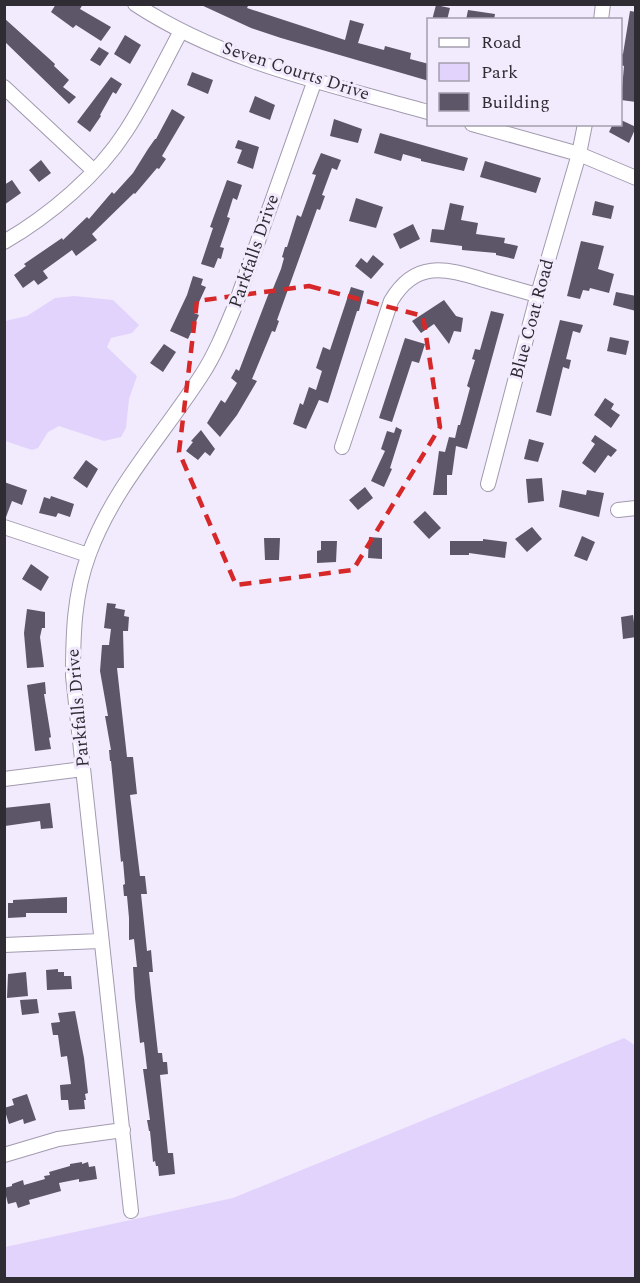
<svg xmlns="http://www.w3.org/2000/svg" width="640" height="1283" font-family="Spectral,serif">
<style>
.green{fill:#e2d3fc}
.building{fill:#5d5669}
.lines{fill:none;stroke-linecap:round;stroke-linejoin:round}
.minor-casing{stroke:#a29aaf;stroke-width:16}
.minor{stroke:#fff;stroke-width:14}
.marked{fill:none;stroke:#d62828;stroke-width:4.5;stroke-dasharray:12 8;stroke-linejoin:round}
.labels{text-anchor:middle;dominant-baseline:central;stroke-width:6;stroke-linejoin:round;paint-order:stroke}
.street-label{font-size:18px;fill:#2f2c34;stroke:#f2ebfd}
</style>
<rect width="100%" height="100%" fill="#f2ebfd"/>
<!-- green -->
<path class="green" d="M74,296L113,300L139,325L132,333L111,338L107,347L137,376L129,399L126,428L121,437L104,441L59,426L48,432L38,448L32,450L5,441V321L27,316L55,298Z
M624,1038L636,1046L635,1278H5V1247L233,1198Z"/>
<!-- building -->
<path class="building" d="M56,4H83L80,9L111,27L101,41L76,25L73,28L51,12Z
M199,4H249L247,8L345,40L350,20L364,24L358,43L384,50L385,46L411,53L410,59L429,64V81L281,38L251,28Z
M436,5L450,8L447,20H432Z
M468,10L495,14L494,20H466Z
M630,11L636,12V102L621,100L624,66L621,65V54H623Z
M4,18L55,64L54,66L69,80L63,87L76,97L69,104L4,41Z
M125,35L141,45L130,64L114,54Z
M99,47L109,53L100,66L90,60Z
M192,72L213,80L208,94L187,85Z
M111,77L122,84L116,94L113,92L100,115L101,116L90,132L77,122Z
M255,96L275,105L270,120L249,112Z
M172,109L185,117L162,156L166,159L159,169L157,168L135,194L134,193L92,234L97,240L76,256L72,250L43,271L48,278L38,285L34,280L23,288L14,275L26,266L24,264L62,238L63,240L87,217L89,219L112,192L114,194L133,173L148,149L155,139H156Z
M334,119L362,129L358,143L330,136Z
M621,120L636,127L629,143L609,132L613,124H621Z
M380,133L468,158L464,171L421,161V159L403,154L401,161L374,153Z
M238,140L259,147L253,169L237,163L242,150L235,148Z
M321,153L341,160L337,170L332,168L322,195L325,196L320,210L317,209L277,320L279,321L275,332L272,331L252,379L257,381L237,415L220,437L207,423L221,400L225,403L237,383L231,378L236,369L239,371L270,290L272,291L281,269L284,258L282,257L285,247H287L297,215L301,217L316,175L312,174Z
M41,160L51,173L39,182L29,170Z
M485,161L541,178L536,193L480,177Z
M12,180L21,193L4,205V185Z
M227,180L242,185L237,200L233,198L227,217L230,218L220,247L224,248L221,259L218,258L214,268L201,264L213,228L210,227Z
M356,198L383,207L376,228L349,221Z
M595,201L614,206L611,219L592,215Z
M450,203L464,206L461,220L478,223L476,234L505,238L504,243L518,246L514,259L496,255V253L462,250V246L430,242L432,229L444,230Z
M413,224L420,239L400,249L393,234Z
M581,241L604,246L598,269L614,274L609,293L590,288L589,291L583,290L580,299L567,296Z
M373,255L384,264L371,279L355,266L361,258L367,263Z
M193,276L203,279L201,285L206,287L194,313L199,315L188,339L170,331L187,295Z
M351,287L364,291L359,311H357L328,403L319,400L306,429L293,424L300,403L303,405L309,387L316,390L322,371L316,368L323,347L330,350Z
M616,292L636,296V311L613,305Z
M444,300L456,316L463,318L461,332L454,331L449,344L434,324L421,333L412,321Z
M491,311L504,314L467,449L456,446L452,475H447V495H433L439,451L445,452L449,437L455,438L458,425H460L470,388L467,386L475,360L472,359L475,349L480,350Z
M560,320L583,325L580,333L573,331L566,359L571,360L569,369L563,367L551,416L536,412Z
M610,337L629,341L626,355L607,351Z
M405,338L425,344L419,363L412,361L392,422L379,418Z
M164,344L176,352L163,372L150,363Z
M605,398L614,404L611,409L620,415L611,428L594,415Z
M396,427L402,430L390,468L392,469L384,487L371,481L385,451L381,449L387,431L394,433Z
M201,430L215,449L210,456L205,452L198,460L186,451L193,442L191,441Z
M595,435L617,450L611,457L608,455L595,473L582,463L595,444L591,441Z
M529,439L544,443L538,462L524,459Z
M86,460L98,469L87,488L73,478Z
M542,478L544,501L528,503L526,479Z
M4,482L27,490L22,505L12,501L6,517Z
M365,487L373,498L358,510L349,500Z
M562,490L586,495L587,490L604,493L599,517L559,507Z
M51,496L74,504L70,517L58,513L56,517L39,513L44,497L50,499Z
M425,511L441,528L429,539L413,522Z
M532,527L542,539L527,552L515,539Z
M582,536L595,542L587,561L574,556Z
M369,537L382,538V559L368,558Z
M264,538H280L279,560H265Z
M483,539L507,542L505,558L469,553V555H450V541H483Z
M321,541H337L336,562L317,563V551L321,550Z
M31,564L49,577L41,591L22,579Z
M107,603L116,604L115,608L125,610L124,616L129,617L128,631H123L124,668H117L127,757H133L137,794L130,795L140,876H145L147,894H141L147,951L151,950L153,972H149L158,1053H162L163,1062H167L168,1074L160,1075L168,1153H173L175,1174L159,1176L158,1166H156L155,1161L153,1162L150,1131H149L147,1120H150L143,1069H147L144,1042L140,1043L135,998L133,967H137L134,939L129,940V918L127,896H124L123,885L125,884L123,861L121,862L111,761H110L109,750H111L105,716H108L100,671L102,645H109L111,629L104,628Z
M27,609L45,612V628H42L40,637L44,667L27,668L24,633Z
M633,615L636,637L623,639L621,617Z
M45,682L46,694H44L51,737L49,738L51,749L35,751L27,685Z
M50,803L53,828L41,829L40,821L5,826L4,808Z
M67,897V913H26V917L8,918V903H13V900Z
M58,969V972H64V976H71L72,989L47,990L46,970Z
M26,972L28,996L7,998L8,974Z
M37,999L39,1013L22,1015L20,1000Z
M75,1011L84,1058L88,1093L85,1094L86,1100H84L85,1109L69,1110L68,1100H61L60,1085L71,1084L67,1056L61,1057L58,1035H53L51,1023L60,1022L58,1013Z
M27,1094L36,1120L24,1124L23,1119L9,1124L4,1108L14,1105L12,1099Z
M82,1162V1164L88,1162L89,1167L95,1166L97,1179L79,1182V1179L59,1183L61,1191L29,1200L30,1204L18,1208L16,1202L8,1204L4,1188L12,1186V1184L23,1180L24,1185L45,1179L44,1176L50,1175L49,1172L70,1166V1164Z"/>
<g class="lines">
<defs>
<path id="minor" d="M135,4C223,62 329,84 428,112
M601,20L603,4
M4,87L93,170
M472,124L579,154L636,178
M4,242C49,216 98,175 126,131C147,99 163,64 181,31
M342,447L391,301C415,260 445,268 484,280C502,285 519,290 537,295
M488,484L536,301L579,154L585,124
M618,510L636,508
M4,527L88,555
M4,779L83,769
M4,945L100,941
M4,1155L58,1139L123,1130
M131,1211L73,676C73,634 74,594 89,554C113,488 163,435 201,376C215,355 225,330 235,306L315,80"/>
</defs>
<!-- minor casing -->
<use href="#minor" class="minor-casing"/>
<!-- minor -->
<use href="#minor" class="minor"/>
</g>
<!-- marked area -->
<path class="marked" d="M309,286L423,316L440,427L353,570L236,585L179,452L197,301Z"/>
<g class="labels">
<!-- street labels -->
<g class="street-label">
<text transform="translate(296 71) rotate(18)">Seven Courts Drive</text>
<text transform="translate(254 251) rotate(-71)">Parkfalls Drive</text>
<text transform="translate(532 319) rotate(-75)">Blue Coat Road</text>
<text transform="translate(78 708) rotate(-95)">Parkfalls Drive</text>
</g>
</g>
<!-- border -->
<rect width="640" height="1283" fill="none" stroke="#2f2c34" stroke-width="12"/>
<!-- legend -->
<rect x="427" y="18" width="195" height="108" fill="#f2ebfd" stroke="#a49fad" stroke-width="1.5"/>
<rect x="439" y="38" width="30" height="9" fill="#ffffff" stroke="#a49fad" stroke-width="1.5"/>
<text x="481" y="48" font-size="18" fill="#2f2c34">Road</text>
<rect x="439" y="63" width="30" height="18" fill="#e2d3fc" stroke="#a49fad" stroke-width="1.5"/>
<text x="481" y="78" font-size="18" fill="#2f2c34">Park</text>
<rect x="439" y="93" width="30" height="18" fill="#5d5669" stroke="#a49fad" stroke-width="1.5"/>
<text x="481" y="108" font-size="18" fill="#2f2c34">Building</text>
</svg>
